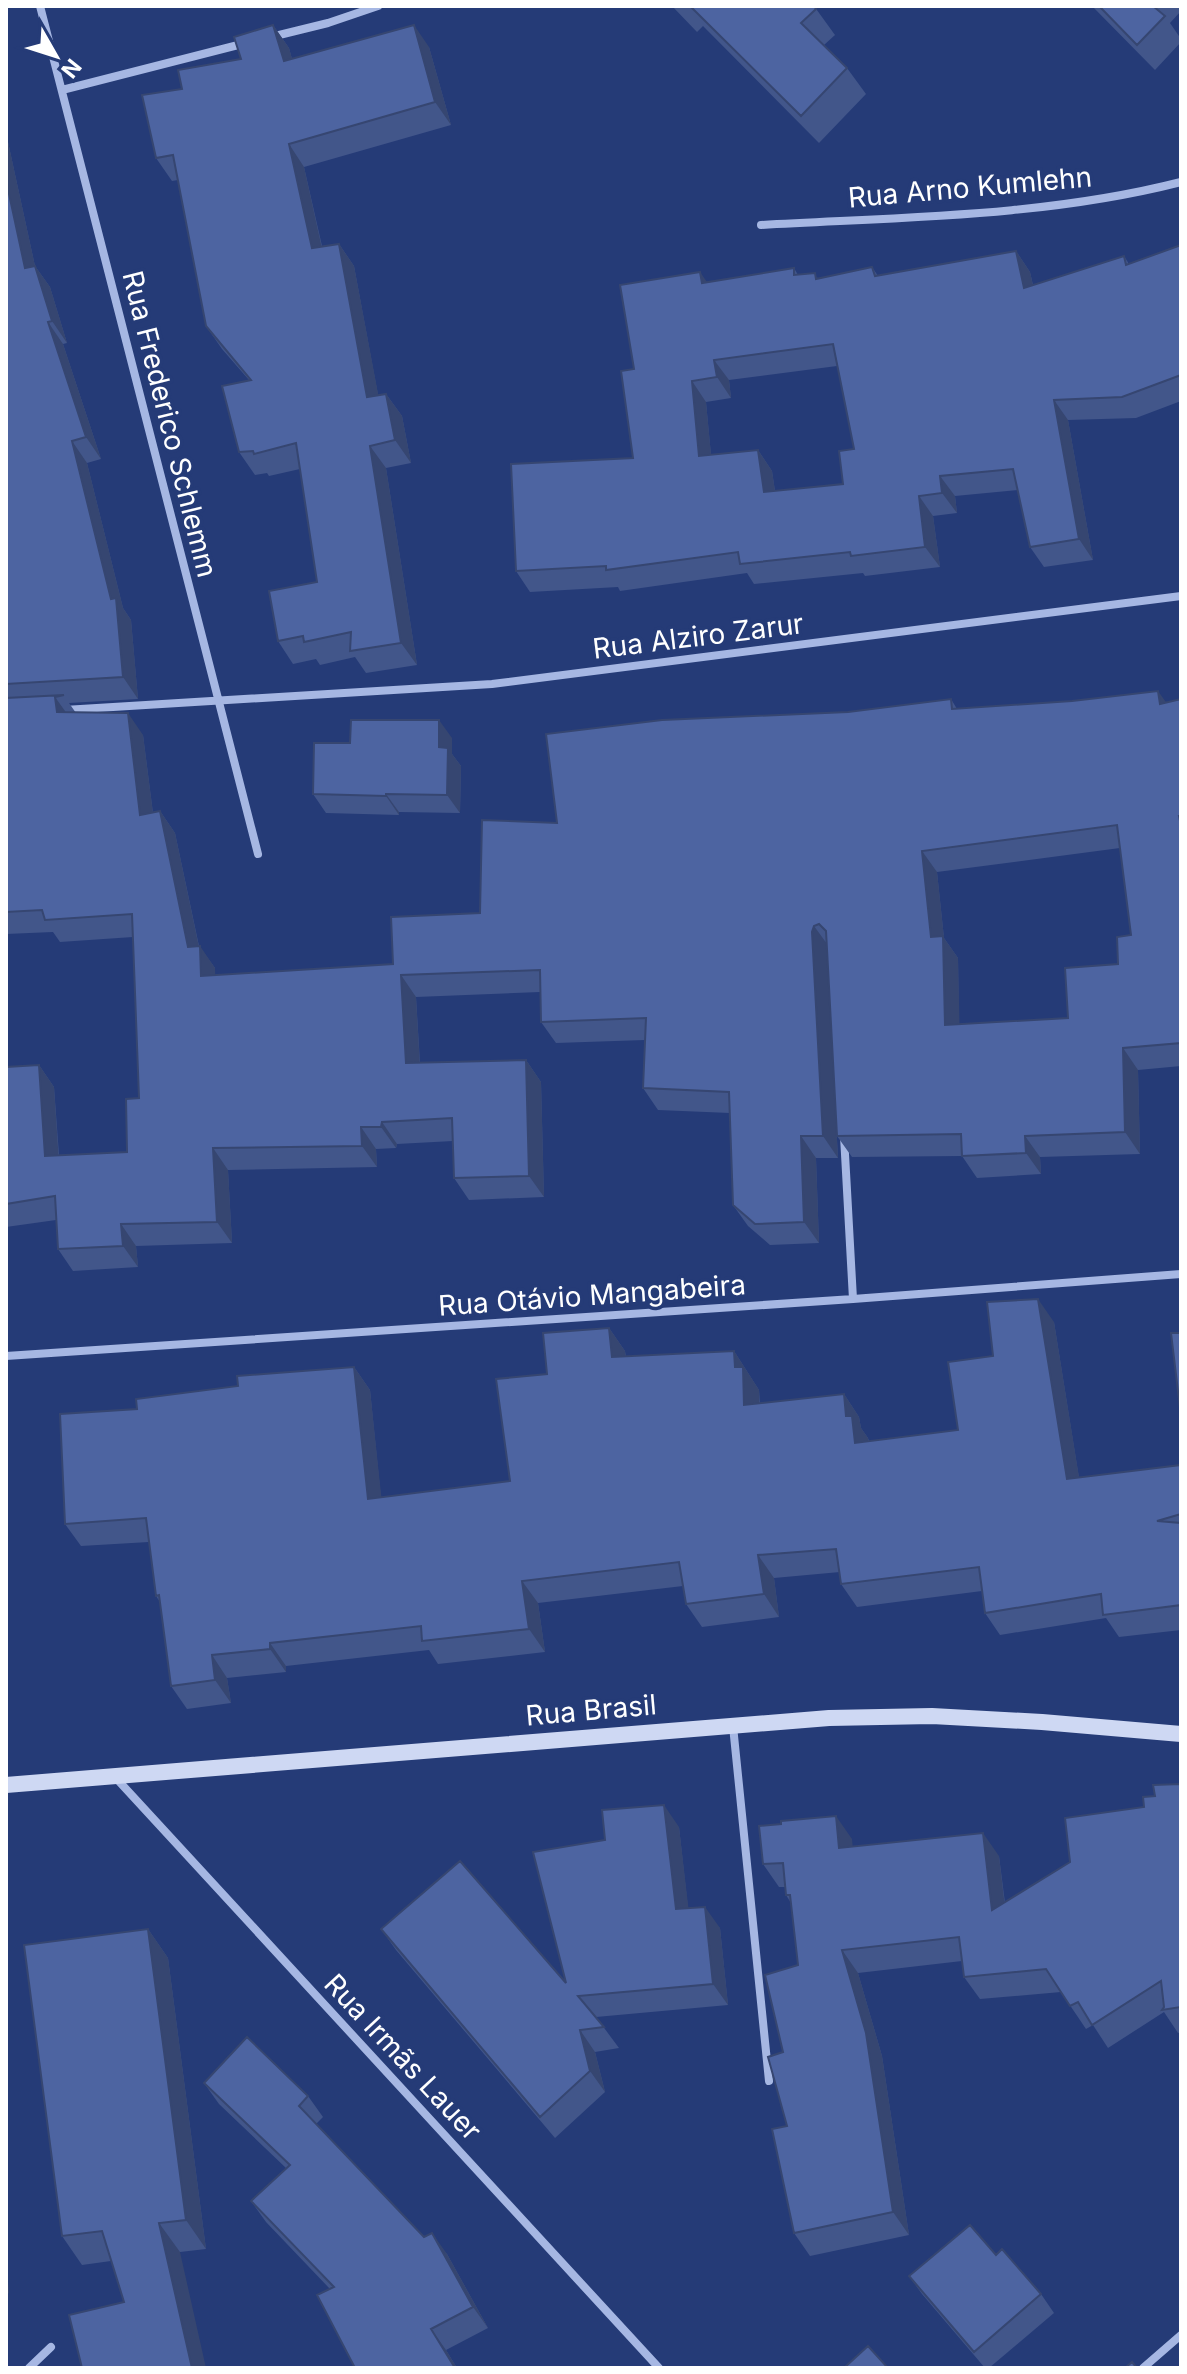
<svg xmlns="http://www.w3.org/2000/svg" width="1187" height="2374" font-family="Inter,sans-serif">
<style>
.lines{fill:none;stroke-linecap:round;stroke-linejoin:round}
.street{stroke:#a6b7e3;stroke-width:8}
.secondary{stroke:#ced8f3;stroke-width:16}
.wall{fill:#42568a;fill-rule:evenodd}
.shaded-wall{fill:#364671}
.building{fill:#4d64a1;stroke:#364671;stroke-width:2;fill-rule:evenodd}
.labels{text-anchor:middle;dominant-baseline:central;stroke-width:7;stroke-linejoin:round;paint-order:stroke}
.street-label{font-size:28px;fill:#fff;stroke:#253b77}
</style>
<rect width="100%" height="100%" fill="#253b77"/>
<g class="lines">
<!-- street -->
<path class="street" d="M40,6L258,854
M271,37L328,23L378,6
M62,90L246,43
M761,225C901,217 1044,217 1181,182
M64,710L492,684L1181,596
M844,1136L853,1299
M6,1356L853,1299L1181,1274
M733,1726L769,2081
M115,1777L659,2368
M29,2368L51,2347
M1143,2368L1181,2335"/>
<!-- secondary -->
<path class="secondary" d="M6,1785L829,1718L932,1716L1042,1722L1181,1734"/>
</g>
<!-- wall -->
<path class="wall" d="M672,6H814L835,35L824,45L847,68L866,94L819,143L703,26L697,32Z
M1092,6H1181V11L1170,23L1181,39V42L1155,70Z
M273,25L289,48L292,59L429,47L451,125L304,167L322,246L339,244L354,266L378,395L386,394L402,416L411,463L386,468L417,665L366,673L355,657L320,665L316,659L293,664L278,641L317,582L300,469L269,476L267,473L255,475L239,452L249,380L222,349L206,326L178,180L172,181L156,158L182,89L241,59Z
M6,139L8,142L35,266L50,287L67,343L63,344L101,459L87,463L123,608L131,620L138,699L69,703L76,713L143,735L153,813L160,811L175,833L199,946L215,968V975L393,964L480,913L557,823L848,712L951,699L957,709L1166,703L1181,699V1066L1138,1070L1140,1154L1040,1157L1041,1174L977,1178L962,1156L852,1157L837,1136L827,953L838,1158H816L819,1243L770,1245L748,1226L733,1205L730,1113L658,1110L643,1088L645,1040L556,1043L541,1022L540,992L416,997L420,1063L526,1060L541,1082L544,1197L469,1200L454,1178L453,1141L397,1144L396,1148L376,1149L377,1167L228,1170L232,1243L136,1246L138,1267L73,1271L58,1249L56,1220L6,1227V1067L39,1065L54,1087L59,1155L127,1152L139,1098L133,937L60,942L53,932L6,934ZM1120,848L1131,935L1118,964L1068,1018L959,1024L958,958L944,938L937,872Z
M1181,245V401L1136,418L1068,420L1093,560L1044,567L1030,547L1018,490L955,496L957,513L933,516L940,567L865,576L863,573L754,584L747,573L620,591L618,587L530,592L516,571L633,458L634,369L707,283L794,268L798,275L819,278L872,267L878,276L1016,251L1030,272L1033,285L1124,256L1129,264ZM837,366L854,449L843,484L775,491L772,471L758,450L711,455L706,402L731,398L729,380Z
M452,738V754L461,766L460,813L399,812V815L326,813L313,794L350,743Z
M1054,1322L1079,1478L1181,1465V1630L1119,1637L1106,1618L1000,1635L985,1613L982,1591L857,1607L841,1584L840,1572L774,1578L779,1617L702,1627L686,1604L683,1586L538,1603L545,1652L438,1664L429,1650L286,1666V1672L227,1678L231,1703L187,1709L171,1686L160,1602L156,1596L149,1542L81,1546L65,1524L137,1409L238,1386L354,1367L370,1390L381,1498L510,1481L547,1374L609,1328L625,1351L626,1357L734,1351L759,1390L760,1403L844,1394L859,1417L861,1428L868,1438L869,1441L958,1430L993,1356Z
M1181,1784V2032L1178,2033L1164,2012L1108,2048L1093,2025L1086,2029L1061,1992L980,1999L964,1977L962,1961L858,1973L882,2056L909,2235L810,2256L794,2233L783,2052L798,1965L791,1903L786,1895L785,1887H779L763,1864L781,1824L852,1839V1847L999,1856L1005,1903L1070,1862L1144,1807L1155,1796Z
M679,1827L688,1908L720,1928L728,2005L596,2017L619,2048L595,2052L605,2092L555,2138L396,1950L381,1929L566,1983L605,1840Z
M148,1929L168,1958L206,2249L180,2252L124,2302L111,2261L82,2265L62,2236Z
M204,2083L308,2096L323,2117L316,2124L424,2237L447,2254L488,2328L446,2350L457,2368H355L330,2289L266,2222L251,2201L286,2168L219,2104Z
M909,2276L1041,2294L1054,2313L989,2368H985L922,2294Z"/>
<!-- shaded-wall -->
<path class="shaded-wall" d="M273,25L289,48L299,84L284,61Z
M414,25L429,47L451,125L435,102Z
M6,139L8,142L35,266L50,287L67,343L52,321L25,268L6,180Z
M289,144L304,167L327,271L312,248Z
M339,244L354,266L383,420L367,397Z
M1016,251L1030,272L1038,308L1024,288Z
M700,272L714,292L702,283Z
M48,322L63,344L101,459L86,437Z
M714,360L729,380L731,398L717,377Z
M692,381L706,402L713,476L699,456Z
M386,394L402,416L411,463L395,440Z
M1054,400L1068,420L1093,560L1079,539Z
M72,441L87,463L123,608L131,620L138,699L123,677L111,599Z
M370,446L386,468L417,665L401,643Z
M758,450L772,471L778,512L764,492Z
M940,476L955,496L957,513L942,493Z
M919,496L933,516L940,567L925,547Z
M1158,691L1173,712L1160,704Z
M55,697L70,718L57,712Z
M128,713L143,735L156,837L140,815Z
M439,720L452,738V754L461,766L460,813L447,795L439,747Z
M386,794L399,812V815L386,796Z
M160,811L175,833L200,952V946L215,968L216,998L201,976L188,947Z
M922,851L937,872L944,938L958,958L960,1046L945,1025L931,937Z
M814,926L830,948L827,953L838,1158L823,1136L812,932Z
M401,975L416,997L421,1085L406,1063Z
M1123,1048L1138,1070L1140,1154L1125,1132Z
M526,1060L541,1082L544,1197L529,1176Z
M39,1065L54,1087L60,1178L45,1156Z
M382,1122L397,1144L396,1148L381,1127Z
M361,1127L376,1149L377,1167L362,1146Z
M801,1136L816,1158L819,1243L804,1222Z
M1025,1136L1040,1157L1041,1174L1026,1153Z
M213,1148L228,1170L232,1243L217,1222Z
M121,1224L136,1246L138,1267L123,1246Z
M1038,1299L1054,1322L1083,1502L1067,1479Z
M609,1328L625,1351L628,1380L612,1357Z
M734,1351L759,1390L760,1428L744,1405L735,1367Z
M354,1367L370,1390L384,1522L368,1499Z
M844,1394L859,1417L861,1428L868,1438L870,1466L855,1443L846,1416Z
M758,1555L774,1578L779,1617L764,1594Z
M522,1581L538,1603L545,1652L529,1629Z
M270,1643L286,1666V1672L270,1649Z
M212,1655L227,1678L231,1703L215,1680Z
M664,1805L679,1827L691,1930L676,1909Z
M836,1816L852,1839L855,1871L839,1848Z
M983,1833L999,1856L1008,1933L992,1910Z
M705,1907L720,1928L728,2005L713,1984Z
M148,1929L168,1958L206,2249L186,2220Z
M842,1950L858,1973L882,2056L909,2235L893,2212Z
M580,2030L595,2052L605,2092L590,2071Z
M159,2223L180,2252L206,2368H192Z
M432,2233L447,2254L488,2328L473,2307Z
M6,2256L9,2294L6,2290Z
M431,2329L446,2350L457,2368H455Z"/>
<!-- building -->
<path class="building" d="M690,6H814L816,9L801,23L847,68L801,116Z
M1099,6H1153L1165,16L1137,45Z
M273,25L284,61L414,25L435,102L289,144L312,248L339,244L367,397L386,394L395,440L370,446L401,643L350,651L351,632L304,642L303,636L278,641L269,591L317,582L296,443L254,454L253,451L239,452L222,386L251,380L206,326L173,155L156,158L142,95L182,89L178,70L241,59L234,37Z
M6,180L25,268L35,266L52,321L48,322L86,437L72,441L111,599L116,598L123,677L6,684Z
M1181,245V375L1122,397L1054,400L1079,539L1030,547L1013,469L940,476L942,493L919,496L925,547L851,556L850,552L740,564L738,552L606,570V566L516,571L511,464L633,458L621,371L634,369L620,285L700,272L702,283L794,268V275L815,273L816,279L872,267L875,276L1016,251L1024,288L1124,256L1126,265ZM833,344L854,449L839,451L843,484L764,492L758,450L699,456L692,381L717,377L714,360Z
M1158,691L1160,704L1181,699V816H1179L1181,826V1043L1123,1048L1125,1132L1025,1136L1026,1153L962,1156L961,1134L837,1136L826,931L819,924L814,926L812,932L823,1136H801L804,1222L755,1224L733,1205L729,1092L643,1088L646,1018L541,1022L540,970L401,975L406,1063L526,1060L529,1176L454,1178L452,1118L382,1122L381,1127H361L362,1146L213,1148L217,1222L121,1224L123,1246L58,1249L55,1196L6,1204V1067L39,1065L45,1156L127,1152L126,1099L139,1098L132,914L45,920L42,910L6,912V698L64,695L55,697L57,712L128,713L140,815L160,811L188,947L200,946L201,976L393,964L391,917L480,913L482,820L557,823L546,734L662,720L848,712L951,699L952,709L1072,701ZM1117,825L1131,935L1117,937L1118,964L1065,968L1068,1018L945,1025L943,936L931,937L922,851Z
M351,720H439V747L448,748L447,795L386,794V796L313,794L314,743H350Z
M1038,1299L1067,1479L1181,1465V1514L1157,1521L1181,1523V1605L1103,1615L1101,1594L985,1613L979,1567L841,1584L836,1549L758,1555L764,1594L686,1604L679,1562L522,1581L529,1629L422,1641L421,1626L270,1643V1649L212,1655L215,1680L171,1686L159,1595L156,1596L146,1518L65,1524L60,1414L137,1409L136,1399L238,1386L237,1376L354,1367L368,1499L510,1481L496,1379L547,1374L543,1333L609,1328L612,1357L734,1351L735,1367H743L744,1405L844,1394L846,1416H852L855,1443L958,1430L948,1362L993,1356L987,1302Z
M1171,1333H1181V1416Z
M1181,1784V2007L1162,2010L1164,2007L1161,1981L1092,2025L1078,2002L1070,2006L1046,1969L964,1977L959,1937L842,1950L866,2033L893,2212L794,2233L772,2129L787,2126L768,2057L783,2052L765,1975L798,1965L790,1895H786L783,1863L763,1864L759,1826L781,1824V1821L836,1816L839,1848L983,1833L992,1910L1070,1862L1065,1818L1144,1807L1143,1797L1155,1796L1153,1785Z
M664,1805L676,1909L705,1907L713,1984L578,1996L604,2027L580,2030L590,2071L540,2117L381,1929L460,1861L566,1983L533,1852L605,1840L602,1810Z
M148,1929L186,2220L159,2223L192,2368H82L69,2315L124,2302L102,2231L62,2236L24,1945Z
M247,2037L308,2096L299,2106L424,2237L432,2233L473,2307L431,2329L455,2368H355L317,2295L334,2287L251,2201L290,2165L204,2083Z
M970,2225L996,2255L1002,2249L1041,2294L974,2352L909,2276Z
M868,2346L888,2368H844Z
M1132,2362L1137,2368H1125Z"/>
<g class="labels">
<!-- street labels -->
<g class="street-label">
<text transform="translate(970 187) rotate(-5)">Rua Arno Kumlehn</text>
<text transform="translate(170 424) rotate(76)">Rua Frederico Schlemm</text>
<text transform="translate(698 636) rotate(-7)">Rua Alziro Zarur</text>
<text transform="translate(592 1295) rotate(-4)">Rua Otávio Mangabeira</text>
<text transform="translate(591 1710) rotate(-5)">Rua Brasil</text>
<text transform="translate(403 2057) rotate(47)">Rua Irmãs Lauer</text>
</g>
</g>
<!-- border -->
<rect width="1187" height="2374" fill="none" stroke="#ffffff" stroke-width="16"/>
<!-- north arrow -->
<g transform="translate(56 56) rotate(129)" stroke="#253b77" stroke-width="6" paint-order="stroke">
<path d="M0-6L14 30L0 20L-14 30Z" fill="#ffffff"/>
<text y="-12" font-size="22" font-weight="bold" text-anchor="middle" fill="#ffffff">N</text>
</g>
</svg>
